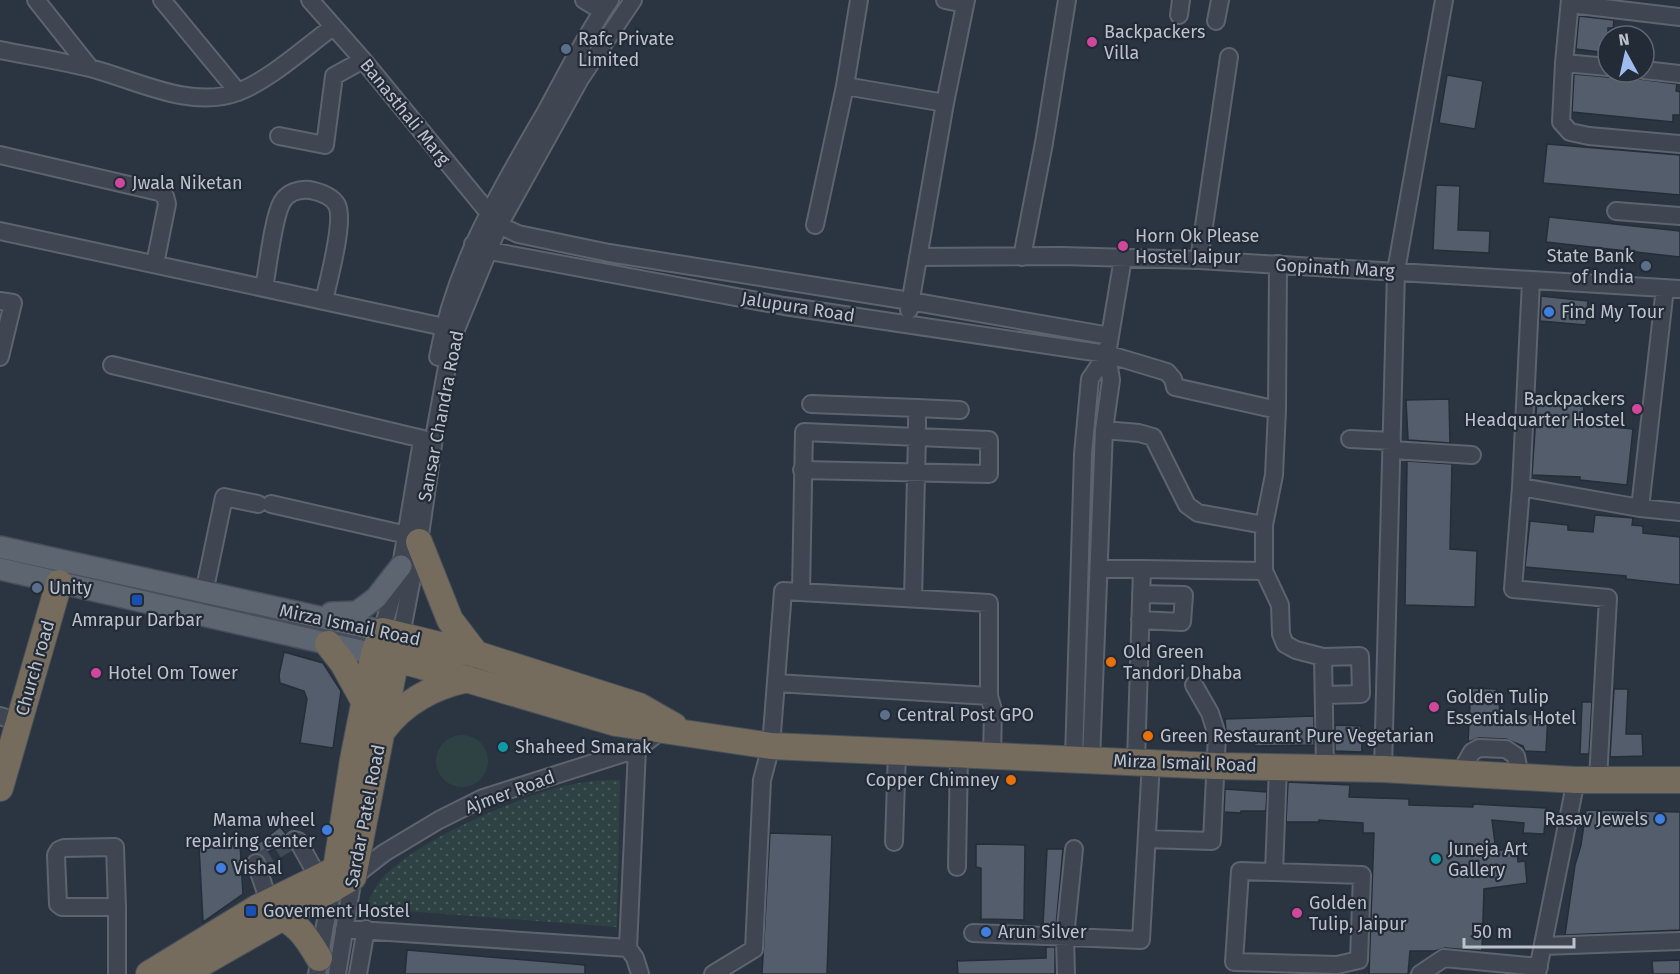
<svg xmlns="http://www.w3.org/2000/svg" width="1680" height="974" font-family="'Fira Sans',sans-serif">
<style>
.grass{fill:#2e4243}
.park{fill:url(#park-dots)}
.building{fill:#545d6b;stroke:#252d38;stroke-width:1.5}
.lines{fill:none;stroke-linecap:round;stroke-linejoin:round}
.minor-tunnel{stroke:#414956;stroke-width:16;stroke-dasharray:16 8;stroke-linecap:butt}
.minor-casing{stroke:#5d646e;stroke-width:20}
.major-casing{stroke:#484f5a;stroke-width:24}
.highway-casing{stroke:#49515b;stroke-width:28}
.minor{stroke:#3f4651;stroke-width:16}
.major{stroke:#5d6571;stroke-width:21}
.highway{stroke:#766c5d;stroke-width:26}
.hotel-dot{fill:#d1479c;stroke:#232b37;stroke-width:2}
.service-dot{fill:#5c6f8a;stroke:#232b37;stroke-width:2}
.shop-dot{fill:#3f7fe0;stroke:#232b37;stroke-width:2}
.transit-dot{fill:#1a4fb4;stroke:#232b37;stroke-width:2}
.food-dot{fill:#e8710a;stroke:#232b37;stroke-width:2}
.culture-dot{fill:#0f9aa8;stroke:#232b37;stroke-width:2}
.labels{text-anchor:middle;dominant-baseline:central;stroke-width:4.5;stroke-linejoin:round;paint-order:stroke}
.poi-label{font-size:18px;fill:#bcc2cb;stroke:#232b37;text-anchor:start}
.street-label{font-size:18px;fill:#bcc2cb;stroke:#232b37}
</style>
<defs>
<pattern id="park-dots" width="8" height="8" patternUnits="userSpaceOnUse" patternTransform="scale(1.5)"><rect width="8" height="8" fill="#2e4243"/><path d="M2 2h.1M6 6h.1" fill="none" stroke="#4a5c5d" stroke-width="1.8" stroke-linecap="round"/></pattern>
</defs>
<rect width="100%" height="100%" fill="#2b3441"/>
<!-- grass -->
<path class="grass" d="M436 761a26 26 0 1 1 52 0a26 26 0 1 1-52 0Z"/>
<!-- park -->
<path class="park" d="M620,780L617,927L365,908C370,899 374,888 381,880C410,843 523,794 569,785C586,781 603,780 620,780Z"/>
<!-- building -->
<path class="building" d="M1579,16L1614,20L1613,28H1608V53L1576,49Z
M1574,74L1607,77L1617,76L1677,84L1676,91L1680,92V115H1673V122L1572,112Z
M1447,75L1483,81L1475,129L1439,123Z
M1547,144L1680,155V195L1543,183Z
M1436,185L1460,186L1458,230L1490,231L1489,253L1433,250Z
M1549,217L1680,231V257L1546,242Z
M1541,296L1588,301L1586,325L1540,321Z
M1449,399L1450,443L1408,440L1406,400Z
M1537,400L1584,402L1583,424L1633,429L1627,485L1580,480V477L1532,475Z
M1407,461L1452,464L1450,549L1477,551L1475,607L1405,605Z
M1595,515L1633,518L1632,525L1643,526V533L1680,537V585L1626,579V576L1525,567L1530,521L1568,525V530L1593,532Z
M284,652L323,663L341,691L333,748L300,743L307,699L304,691L280,683L279,675Z
M1467,688L1496,689L1501,715L1548,714L1546,752L1525,751L1523,746L1506,739L1479,738L1468,742L1470,704Z
M1614,689H1628L1626,734H1642L1643,756L1610,757Z
M1582,702H1592L1589,754H1580Z
M1314,716V745L1255,746L1254,742L1227,741L1225,719Z
M1335,725L1361,726L1362,752L1335,751Z
M1288,782L1350,785L1349,797L1409,799V805L1473,807V804L1546,808L1544,834L1523,833L1524,823L1492,820L1496,851L1517,847L1518,862L1525,861L1527,883L1484,889L1482,951L1445,948L1435,951H1410L1408,974H1369L1374,833H1363V823L1319,820V822H1286Z
M1225,789L1267,792L1266,811H1241V813L1224,812Z
M1586,810L1680,812V930L1565,935L1575,865L1581,845Z
M280,827L286,834L284,843L263,855L254,853L252,848Z
M770,833L832,835L827,974H762Z
M240,844L243,894L203,922L199,846Z
M976,844L1025,845L1024,920L981,919V868L976,867Z
M1047,849H1063L1056,926L1043,925Z
M1046,947H1055V974H958L957,961L1046,958Z
M407,950L585,965V974H405Z
M1680,960V974H1653L1652,961Z"/>
<g class="lines">
<!-- minor-tunnel -->
<path class="minor-tunnel" d="M256,863L294,840"/>
<defs>
<path id="minor" d="M36,0L90,68
M162,0L238,92
M310,0L363,60L488,212L499,225L518,234L609,253L910,301L1110,336
M584,0L602,11
M945,0L965,4
M1570,0L1564,63L1561,122L1570,132L1589,136L1680,144
M1570,4L1680,17
M1179,15L1181,0
M1216,21L1220,0
M0,50C30,56 61,61 90,68C136,80 190,110 238,92C271,79 304,48 333,27
M1564,63L1608,67
M1644,70L1680,74
M845,86L859,0
M279,136L325,145L334,76L363,60
M0,155L159,192L165,196L167,204L155,264
M1616,211L1680,216
M815,225L845,86L945,103
M0,231L444,327
M473,244L490,251L784,306L1107,354L1167,372L1173,379L1175,387L1277,410
M918,257L1062,256L1199,260L1680,289
M1022,257L1044,143L1067,0
M1199,260L1229,57
M1278,264L1277,410L1274,475L1264,525V571L1280,605L1281,634L1285,644L1296,650L1323,657
M1531,281L1521,487L1513,589L1608,598L1598,779
M264,288C268,267 273,218 282,202C288,192 299,189 310,190C320,192 332,196 337,205C345,222 328,281 324,301
M0,301L13,303L0,357
M909,310L945,103L966,0
M438,357C455,265 498,194 544,115C565,77 585,36 610,0
M112,365L423,439
M917,408L960,410
M1104,430L1139,433L1153,437L1187,505L1198,513L1264,525
M1350,439L1392,441
M1392,450L1472,455
M802,470L989,474V440L917,437V408L811,404
M1521,487L1640,508L1680,512
M271,504L407,535
M1640,508L1665,288
M1099,569H1142L1136,761
M1142,569L1264,571
M801,591L804,432L917,437L913,598
M204,593L224,497L258,504
M1140,620L1182,622L1184,595L1141,594
M382,631L401,566L421,447
M401,635L419,542L434,438L451,345L457,327L499,225L580,79L633,0
M1324,695L1361,694L1360,656L1323,657L1325,768
M989,696L993,710L992,756
M0,716L19,722
M1074,759L1083,454L1090,379L1107,354
M1091,760L1104,430L1111,380L1107,354L1123,258
M1383,769L1396,271L1444,0
M1460,773L1472,752L1479,748L1506,749L1516,756L1520,776
M1147,839L1212,841L1217,735L1210,713L1194,685
M294,840L298,841L318,877
M894,842L897,752
M256,863L269,902
M957,867L959,755
M1274,872L1362,875L1359,960L1337,965L1234,962L1240,871L1274,872L1278,767
M344,929L628,948L637,749
M973,933L1141,940L1151,762
M1543,946L1680,941
M628,948L635,958L640,974
M117,974V907L115,847L64,848L59,850L56,855L58,904L62,907H117
M317,974L325,925L333,889
M337,974L353,877L384,853L439,820L483,798L637,749L666,727
M358,974L366,929
M713,974L754,949L762,780L771,746L783,591L989,603V696L776,683
M1066,974L1065,937L1074,849
M1420,974L1444,958L1539,967
M1537,974L1576,780"/>
<path id="major" d="M0,547L382,631
M0,569L374,654
M331,613L357,612L376,598L401,566"/>
<path id="highway" d="M419,542L450,620L476,654
M328,644L343,663L365,703
M374,654L415,664L616,723L771,746L1216,766L1383,769L1576,780H1680
M383,730C404,702 434,686 468,679
M0,788L59,583
M333,889L353,760L374,654L382,631L476,654L639,706L674,726
M269,912C296,921 305,934 319,958
M149,974L257,908L347,864
M183,974L353,877L399,643"/>
</defs>
<!-- minor casing -->
<use href="#minor" class="minor-casing"/>
<!-- major casing -->
<use href="#major" class="major-casing"/>
<!-- highway casing -->
<use href="#highway" class="highway-casing"/>
<!-- minor -->
<use href="#minor" class="minor"/>
<!-- major -->
<use href="#major" class="major"/>
<!-- highway -->
<use href="#highway" class="highway"/>
</g>
<!-- markers -->
<g class="hotel-dot">
<circle cx="1092" cy="42" r="6"/>
<circle cx="120" cy="183" r="6"/>
<circle cx="1123" cy="246" r="6"/>
<circle cx="1637" cy="409" r="6"/>
<circle cx="96" cy="673" r="6"/>
<circle cx="1434" cy="707" r="6"/>
<circle cx="1297" cy="913" r="6"/>
</g>
<g class="service-dot">
<circle cx="566" cy="49" r="6"/>
<circle cx="1646" cy="266" r="6"/>
<circle cx="37" cy="588" r="6"/>
<circle cx="885" cy="715" r="6"/>
</g>
<g class="shop-dot">
<circle cx="1549" cy="312" r="6"/>
<circle cx="1660" cy="819" r="6"/>
<circle cx="327" cy="830" r="6"/>
<circle cx="221" cy="868" r="6"/>
<circle cx="986" cy="932" r="6"/>
</g>
<g class="transit-dot">
<rect x="131" y="594" width="12" height="12" rx="3"/>
<rect x="245" y="905" width="12" height="12" rx="3"/>
</g>
<g class="food-dot">
<circle cx="1111" cy="662" r="6"/>
<circle cx="1148" cy="736" r="6"/>
<circle cx="1011" cy="780" r="6"/>
</g>
<g class="culture-dot">
<circle cx="503" cy="747" r="6"/>
<circle cx="1436" cy="859" r="6"/>
</g>
<g class="labels">
<!-- poi labels -->
<g class="poi-label">
<text x="1104" y="32">Backpackers<tspan x="1104" dy="21">Villa</tspan></text>
<text x="578" y="39">Rafc Private<tspan x="578" dy="21">Limited</tspan></text>
<text x="132" y="183">Jwala Niketan</text>
<text x="1135" y="236">Horn Ok Please<tspan x="1135" dy="21">Hostel Jaipur</tspan></text>
<text x="1634" y="256" text-anchor="end">State Bank<tspan x="1634" dy="21">of India</tspan></text>
<text x="1561" y="312">Find My Tour</text>
<text x="1625" y="399" text-anchor="end">Backpackers<tspan x="1625" dy="21">Headquarter Hostel</tspan></text>
<text x="49" y="588">Unity</text>
<text x="137" y="620" text-anchor="middle">Amrapur Darbar</text>
<text x="1123" y="652">Old Green<tspan x="1123" dy="21">Tandori Dhaba</tspan></text>
<text x="108" y="673">Hotel Om Tower</text>
<text x="1446" y="697">Golden Tulip<tspan x="1446" dy="21">Essentials Hotel</tspan></text>
<text x="897" y="715">Central Post GPO</text>
<text x="1160" y="736">Green Restaurant Pure Vegetarian</text>
<text x="515" y="747">Shaheed Smarak</text>
<text x="999" y="780" text-anchor="end">Copper Chimney</text>
<text x="1648" y="819" text-anchor="end">Rasav Jewels</text>
<text x="315" y="820" text-anchor="end">Mama wheel<tspan x="315" dy="21">repairing center</tspan></text>
<text x="1448" y="849">Juneja Art<tspan x="1448" dy="21">Gallery</tspan></text>
<text x="233" y="868">Vishal</text>
<text x="1309" y="903">Golden<tspan x="1309" dy="21">Tulip, Jaipur</tspan></text>
<text x="263" y="911">Goverment Hostel</text>
<text x="998" y="932">Arun Silver</text>
</g>
<!-- street labels -->
<g class="street-label">
<text transform="translate(405 112) rotate(51)">Banasthali Marg</text>
<text transform="translate(1335 268) rotate(3)">Gopinath Marg</text>
<text transform="translate(798 307) rotate(9)">Jalupura Road</text>
<text transform="translate(441 416) rotate(-79)">Sansar Chandra Road</text>
<text transform="translate(350 625) rotate(12)">Mirza Ismail Road</text>
<text transform="translate(35 668) rotate(-74)">Church road</text>
<text transform="translate(1185 763) rotate(2)">Mirza Ismail Road</text>
<text transform="translate(510 792) rotate(-20)">Ajmer Road</text>
<text transform="translate(365 816) rotate(-79)">Sardar Patel Road</text>
</g>
</g>
<!-- north arrow -->
<g transform="translate(1626 54) rotate(352)"><circle r="28" fill="#232b37" stroke="#606772" stroke-width="1.5"/>
<path d="M0-4.5L10 22L0 15L-10 22Z" fill="#9ebcee"/>
<text y="-9" font-size="16" font-weight="bold" text-anchor="middle" fill="#bcc2cb">N</text>
</g>
<!-- scale -->
<path d="M1464 938v9h110v-9" fill="none" stroke="#bcc2cb" stroke-width="3"/>
<text x="1473" y="938" font-size="18" fill="#bcc2cb" stroke="#232b37" stroke-width="4.5" paint-order="stroke">50 m</text>
</svg>
